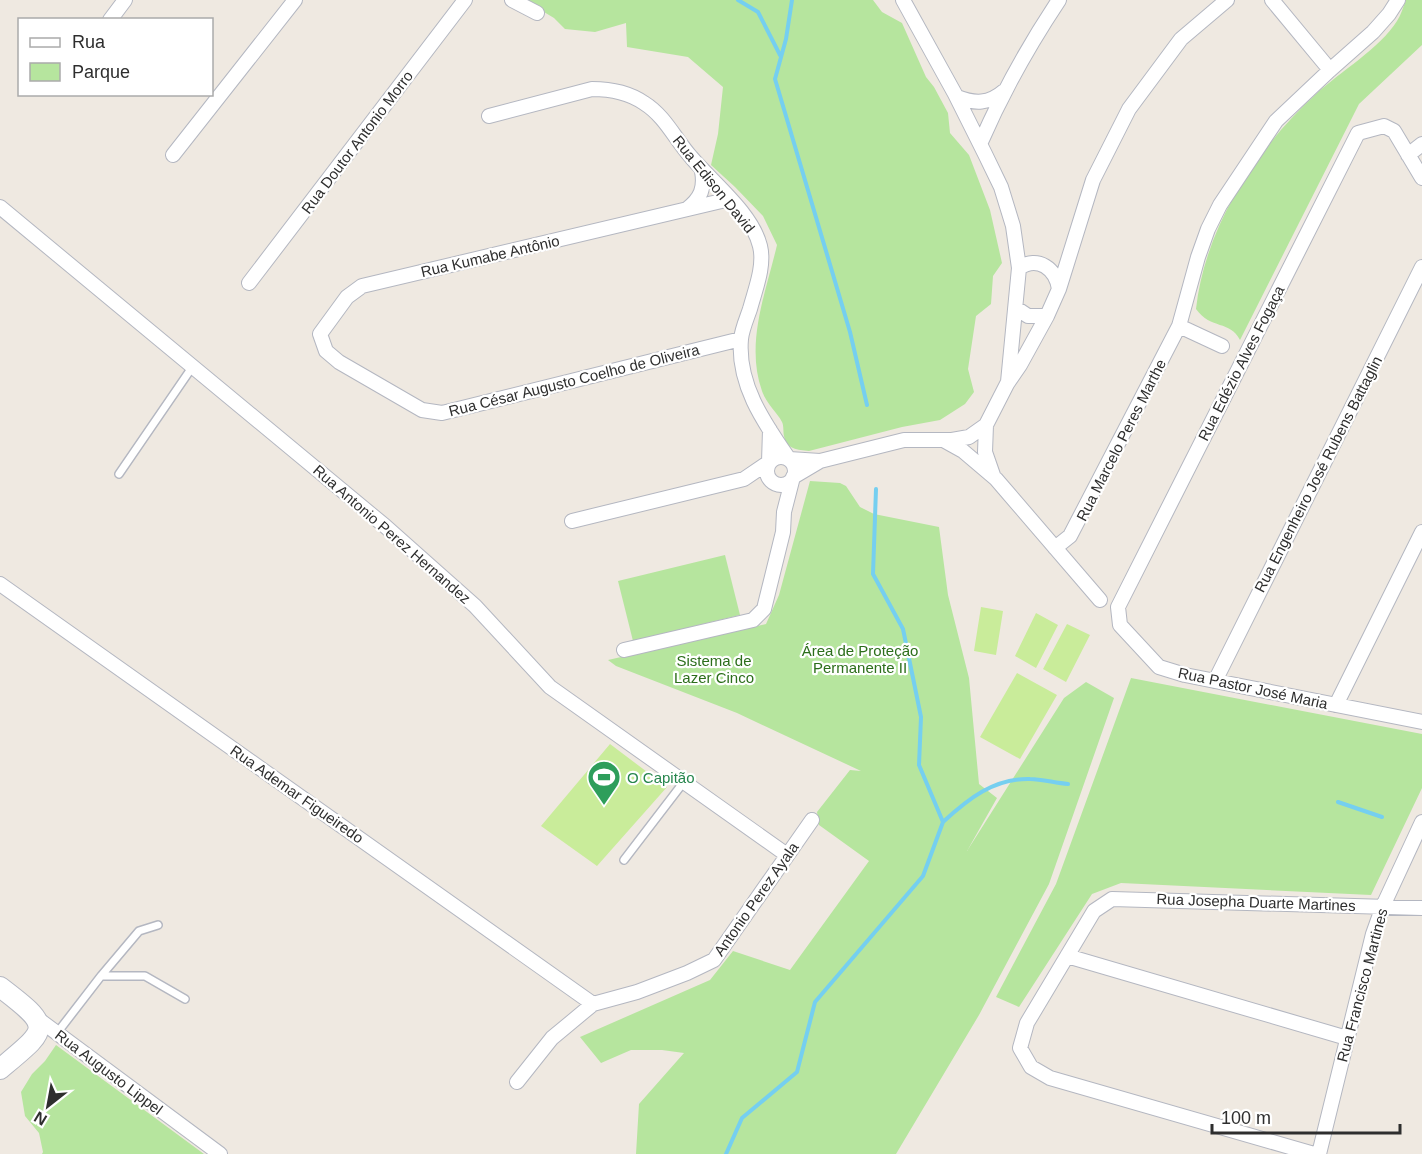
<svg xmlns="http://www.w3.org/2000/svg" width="1422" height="1154" font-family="Arial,sans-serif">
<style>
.green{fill:#b6e59e}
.pitch{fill:#c9ec9a}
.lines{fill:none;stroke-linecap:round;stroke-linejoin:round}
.stream{stroke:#75cff0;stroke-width:4}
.service-casing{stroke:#b4b7c1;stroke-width:10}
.minor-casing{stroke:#b4b7c1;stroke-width:16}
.secondary-casing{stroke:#b4b7c1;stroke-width:22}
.service{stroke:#fff;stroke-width:7}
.minor{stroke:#fff;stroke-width:14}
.secondary{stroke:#fff;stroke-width:20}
.labels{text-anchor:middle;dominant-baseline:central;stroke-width:4.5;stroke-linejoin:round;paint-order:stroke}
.street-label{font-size:15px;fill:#2e2e2e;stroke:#fff}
.park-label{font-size:15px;fill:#2c6e1b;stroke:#fff}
.leisure-label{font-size:15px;fill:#27864d;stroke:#fff;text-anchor:start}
</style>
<rect width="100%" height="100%" fill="#efe9e1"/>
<!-- green -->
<path class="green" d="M524,0H873L882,12L902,23L926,77L934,87L948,113L950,133L969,155L990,210L1002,263L993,276L991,304L976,316L968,369L974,392L965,404L940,420L902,427L809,451C798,450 786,449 784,436C783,432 784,426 782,422C777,412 767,405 762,391C745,343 766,292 777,245L763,216L735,187L711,165L718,134L723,87L688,57L627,47L626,23L595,32L565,29L554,18Z
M1406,0H1422V45L1359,104L1240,340C1230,320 1211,330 1196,309C1205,227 1256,149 1316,94C1340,72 1380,48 1397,21C1401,15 1403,7 1406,0Z
M810,481L840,483L846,486L860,507L874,514L939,527L948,595L969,678L979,784L997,798L967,851L1064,698L1086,682L1114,698L1049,884L979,1015L896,1154H636L639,1104L684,1053L662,1050H631L601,1063L580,1037L710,980L733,951L790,970L869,861L819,825L817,812L850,770L861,771L737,713L616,666L608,660L766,624L779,595Z
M725,555L740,615L633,641L618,581Z
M1131,678L1422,734V788L1371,895L1121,883L1092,894L1019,1007L996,997L1056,884Z
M56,1045L204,1154H42L43,1152L39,1133L25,1116L21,1092L32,1074L45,1061Z"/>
<!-- pitch -->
<path class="pitch" d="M981,607L1003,611L996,655L974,651Z
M1036,613L1058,625L1036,668L1015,656Z
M1067,624L1090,635L1066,682L1043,669Z
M1017,673L1057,695L1020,759L980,737Z
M610,744L667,787L597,866L541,826Z"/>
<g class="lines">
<!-- stream -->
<path class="stream" d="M738,0L758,12L780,55
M792,0L786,39L775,79L850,332L867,405
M1338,802L1382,817
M943,822C968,799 994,778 1030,779C1042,779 1055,783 1068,784
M726,1154L742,1118L797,1072L815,1002L923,876L943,822L919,765L921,717L903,629L873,574L876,489"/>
<defs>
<path id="service" d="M119,474L193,366
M624,860L683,783
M101,976H145L185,999
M57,1033L101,976L139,931L158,925"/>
<path id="minor" d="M512,0L537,13
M903,0L955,94L985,154L1001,187L1013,226L1019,268L1008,382
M1272,0L1330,70
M110,20L125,0
M957,97C975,104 989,104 1004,91
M489,116L592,89C611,89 628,92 644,103C665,116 675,139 691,157C713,183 752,213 760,246C765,266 755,290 750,309C747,318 742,329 741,339C737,385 765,424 789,459L820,461
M980,144C1003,91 1027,48 1059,0
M173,155L295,0
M1408,155L1422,144
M1422,178L1394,131L1384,126L1358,133L1118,607L1120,625L1159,667L1185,675L1422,722
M730,199L362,286L347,297L320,334L326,351L339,362L422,410L442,413L741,339
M0,207L385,526L475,606L550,687L787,855
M687,209C701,198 705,188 702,171
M1019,268C1038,255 1056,269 1059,289
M249,283L465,0
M1016,308L1028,316H1047
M1179,326L1222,346
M986,425L985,452L993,475
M945,441L963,451L996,479L1100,600
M767 471a14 14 0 1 1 28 0a14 14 0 1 1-28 0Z
M572,521L744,479L769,462L770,430
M1055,548L1070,536L1179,326L1198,257L1208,229L1220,205L1276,121L1330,70L1373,32L1389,14L1398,0
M0,584L593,1004
M624,650L753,620L764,609L783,532L784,512L793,477L820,461L904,440H952L969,437L986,425L1007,384L1020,365L1047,316L1059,289L1093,180L1129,109L1181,39L1227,0
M1215,681L1422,267
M1336,705L1422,532
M1067,956L1347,1038
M38,1019L220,1154
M517,1082L552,1038L593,1004L637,992L687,973L714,960L812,820
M1314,1154L1050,1078L1031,1067L1020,1048L1027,1023L1094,911L1112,899L1422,908
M1319,1154L1373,934L1383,906L1422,822"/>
<path id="secondary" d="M0,987C54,1028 49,1028 0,1069"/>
</defs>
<!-- service casing -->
<use href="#service" class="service-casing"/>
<!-- minor casing -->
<use href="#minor" class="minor-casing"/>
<!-- secondary casing -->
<use href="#secondary" class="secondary-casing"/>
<!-- service -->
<use href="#service" class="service"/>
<!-- minor -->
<use href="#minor" class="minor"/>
<!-- secondary -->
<use href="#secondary" class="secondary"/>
</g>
<!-- icons -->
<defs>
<symbol id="stadium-pin" viewBox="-11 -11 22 30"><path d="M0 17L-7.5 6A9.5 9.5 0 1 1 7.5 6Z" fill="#2e9e5b" stroke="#fff"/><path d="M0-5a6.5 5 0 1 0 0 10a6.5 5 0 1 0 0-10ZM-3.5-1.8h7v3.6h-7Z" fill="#fff"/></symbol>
</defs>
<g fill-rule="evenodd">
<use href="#stadium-pin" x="585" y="758" width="38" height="52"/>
</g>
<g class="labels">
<!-- street labels -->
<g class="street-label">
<text transform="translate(357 142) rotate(-53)">Rua Doutor Antonio Morro</text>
<text transform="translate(714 184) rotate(51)">Rua Edison David</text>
<text transform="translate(490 256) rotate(-13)">Rua Kumabe Antônio</text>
<text transform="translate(1241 363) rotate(-63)">Rua Edézio Alves Fogaça</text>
<text transform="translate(574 380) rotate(-14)">Rua César Augusto Coelho de Oliveira</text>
<text transform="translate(1121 440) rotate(-63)">Rua Marcelo Peres Marthe</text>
<text transform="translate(1318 474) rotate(-63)">Rua Engenheiro José Rubens Battaglin</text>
<text transform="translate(392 534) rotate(41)">Rua Antonio Perez Hernandez</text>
<text transform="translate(1253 688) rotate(12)">Rua Pastor José Maria</text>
<text transform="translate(297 794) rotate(35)">Rua Ademar Figueiredo</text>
<text transform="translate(756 899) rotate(-55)">Antonio Perez Ayala</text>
<text transform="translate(1256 902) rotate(2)">Rua Josepha Duarte Martines</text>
<text transform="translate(1362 985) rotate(-75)">Rua Francisco Martines</text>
<text transform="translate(109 1072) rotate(37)">Rua Augusto Lippel</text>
</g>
<!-- park labels -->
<g class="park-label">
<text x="860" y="650">Área de Proteção<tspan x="860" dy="17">Permanente II</tspan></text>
<text x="714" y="660">Sistema de<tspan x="714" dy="17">Lazer Cinco</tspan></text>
</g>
<!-- leisure labels -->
<g class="leisure-label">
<text x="627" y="777">O Capitão</text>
</g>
</g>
<!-- legend -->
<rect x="18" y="18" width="195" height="78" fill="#ffffff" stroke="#ababab" stroke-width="1.5"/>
<rect x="30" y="38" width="30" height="9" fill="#ffffff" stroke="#ababab" stroke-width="1.5"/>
<text x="72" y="48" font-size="18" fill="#2e2e2e">Rua</text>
<rect x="30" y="63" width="30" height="18" fill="#b6e59e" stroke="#ababab" stroke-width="1.5"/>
<text x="72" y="78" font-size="18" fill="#2e2e2e">Parque</text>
<!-- north arrow -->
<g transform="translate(48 1106) rotate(211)" stroke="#ffffff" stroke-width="4.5" paint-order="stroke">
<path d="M0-4.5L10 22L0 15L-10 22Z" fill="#2e2e2e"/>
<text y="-9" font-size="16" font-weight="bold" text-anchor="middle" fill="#2e2e2e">N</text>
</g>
<!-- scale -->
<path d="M1212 1124v9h188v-9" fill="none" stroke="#2e2e2e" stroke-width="3"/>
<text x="1221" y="1124" font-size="18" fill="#2e2e2e" stroke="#ffffff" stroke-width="4.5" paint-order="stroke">100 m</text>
</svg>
